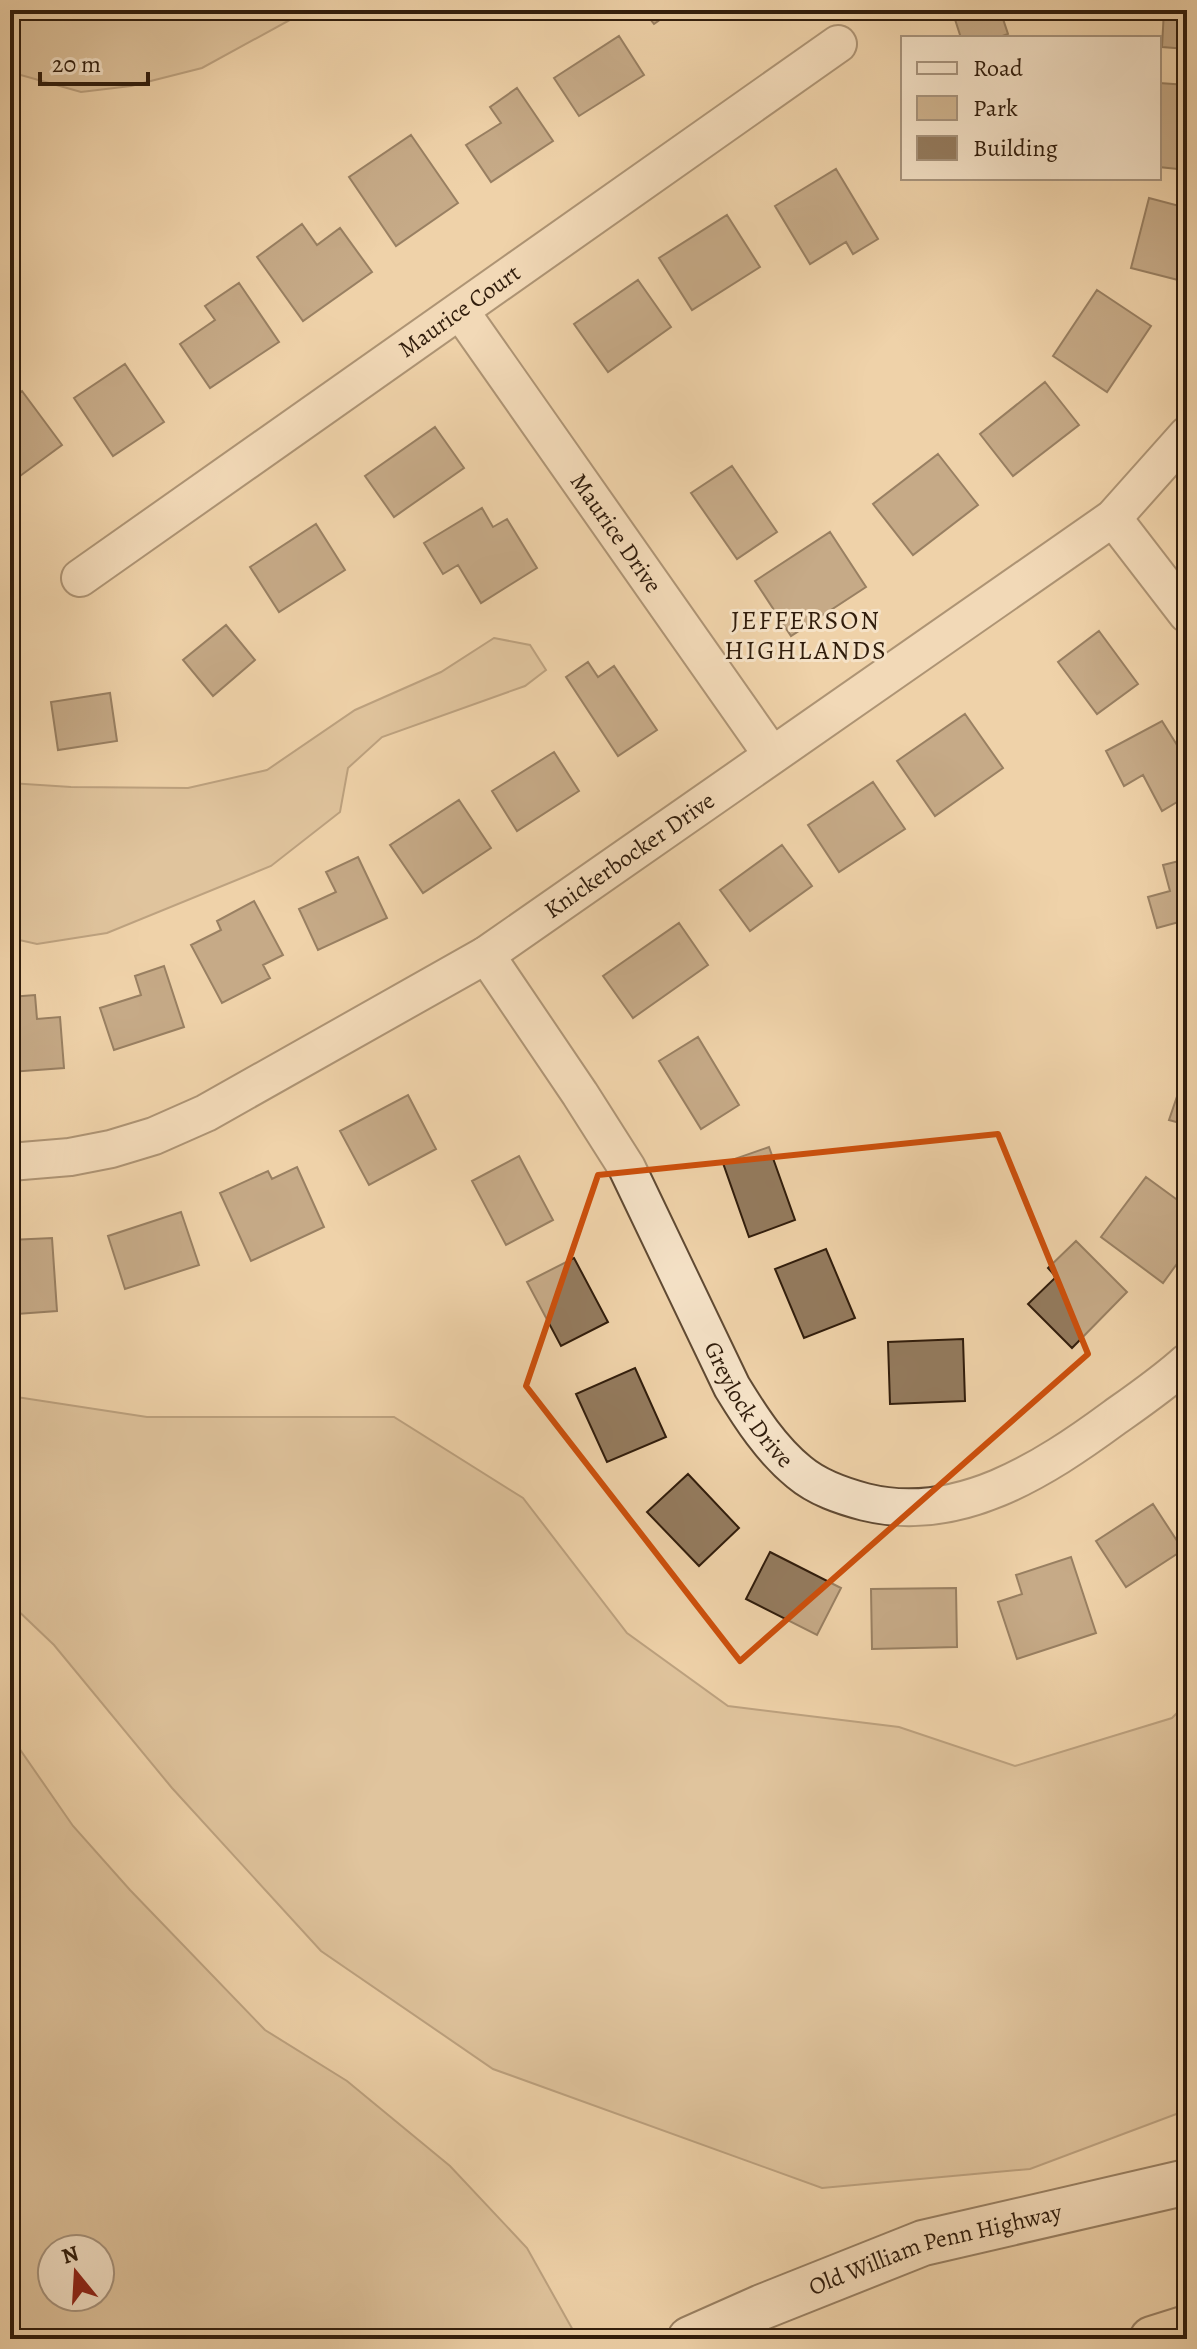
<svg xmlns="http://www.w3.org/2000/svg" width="1197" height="2349" font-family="Alegreya,serif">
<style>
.green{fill:#cfb38e;stroke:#80684d;stroke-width:2;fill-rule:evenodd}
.building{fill:#947b5e;stroke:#311d0c;stroke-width:2}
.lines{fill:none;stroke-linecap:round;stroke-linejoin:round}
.minor-casing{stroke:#604a33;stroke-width:40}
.secondary-casing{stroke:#311d0c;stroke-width:48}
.motorway-casing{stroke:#311d0c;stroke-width:48}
.minor{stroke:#f5e2c7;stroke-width:36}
.secondary{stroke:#f5e2c7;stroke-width:44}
.motorway{stroke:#efd2a9;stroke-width:44}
.marked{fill:none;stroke:#cd500c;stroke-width:6;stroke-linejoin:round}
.labels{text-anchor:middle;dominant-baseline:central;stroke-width:6;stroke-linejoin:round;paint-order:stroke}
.street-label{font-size:24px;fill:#311d0c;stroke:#f5e2c7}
.neighbourhood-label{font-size:26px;letter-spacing:2px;fill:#311d0c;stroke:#f5e2c7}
</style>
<rect width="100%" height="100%" fill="#efd2a9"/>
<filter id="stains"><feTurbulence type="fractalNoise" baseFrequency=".0025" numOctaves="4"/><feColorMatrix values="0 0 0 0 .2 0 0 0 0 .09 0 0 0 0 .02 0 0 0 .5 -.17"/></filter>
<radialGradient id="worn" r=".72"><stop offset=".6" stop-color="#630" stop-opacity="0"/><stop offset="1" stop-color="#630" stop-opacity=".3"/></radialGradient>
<!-- green -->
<path class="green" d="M10,10H308L202,68L131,86L81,92L10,72Z
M494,638L530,645L546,670L525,686L382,737L348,768L340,812L271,866L107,933L37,944L10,938V783L71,787L188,788L267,770L355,710L441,672Z
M10,1396L147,1417H394L523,1498L627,1633L728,1706L899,1727L1015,1766L1172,1718L1187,1703V2110L1030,2169L822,2188L493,2069L321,1951L172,1788L54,1645L10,1603Z
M10,1735L73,1826L130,1890L265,2030L347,2081L450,2166L527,2248L574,2332L558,2339H10ZM52,2249H100V2297H52Z"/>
<!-- building -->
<path class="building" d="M643,10H674L654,24Z
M952,10H1000L1008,34L997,38H961Z
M1164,10H1187V49L1162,47Z
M619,36L644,75L579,116L554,78Z
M1159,83L1187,85V170L1159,167Z
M517,88L553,141L491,182L466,145L501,123L490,107Z
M411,135L458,203L396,246L349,177Z
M836,169L878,239L853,254L846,242L810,264L775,206Z
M1149,198L1187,208V246L1178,280L1131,268Z
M727,215L760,267L692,310L659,258Z
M302,224L317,245L340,228L372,272L303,321L257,257Z
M638,280L671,327L608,372L574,324Z
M239,283L279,342L210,388L180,344L215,320L205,306Z
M1097,290L1151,326L1107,392L1053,356Z
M125,364L164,422L113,456L74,398Z
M1045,382L1079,425L1013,476L980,434Z
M22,391L62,445L16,479L10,472V399Z
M435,427L464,468L394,517L365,476Z
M938,454L978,505L913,555L873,504Z
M732,466L777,532L737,559L691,493Z
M482,508L493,527L507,519L537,568L481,603L458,565L443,574L424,543Z
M316,524L345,570L279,612L250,567Z
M830,532L866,587L791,636L755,581Z
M226,625L255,660L213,696L183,660Z
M1099,631L1138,684L1097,714L1058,662Z
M588,662L598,677L614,666L657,730L618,756L566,677Z
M110,693L117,741L58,750L51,702Z
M965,714L1003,768L935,816L897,761Z
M1162,721L1187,761V796L1162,811L1143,775L1124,786L1106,751Z
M554,752L579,791L517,831L492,791Z
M873,782L905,829L839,872L808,825Z
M459,800L491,848L423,893L390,845Z
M782,845L812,886L750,931L720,890Z
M358,857L387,918L318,950L299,909L336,892L326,872Z
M1187,859V946H1185L1179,922L1157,928L1148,897L1170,891L1163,865Z
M254,901L283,955L263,965L270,978L222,1003L191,945L221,930L217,921Z
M679,923L708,965L633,1018L603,976Z
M164,966L184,1027L114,1050L100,1008L141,995L135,976Z
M35,995L37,1019L60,1017L64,1068L10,1072V997Z
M698,1037L739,1105L701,1129L659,1061Z
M1186,1070H1187V1125L1169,1120Z
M408,1095L436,1149L369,1185L340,1131Z
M1187,1131V1159L1179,1156Z
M769,1147L795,1220L749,1237L723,1163Z
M519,1156L553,1220L506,1245L472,1181Z
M297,1167L324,1227L251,1261L220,1193L268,1171L272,1179Z
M1146,1177L1187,1207V1250L1163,1283L1101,1237Z
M181,1212L199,1265L125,1289L108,1236Z
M52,1238L57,1311L17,1314L15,1289H10V1240Z
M1076,1241L1127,1292L1072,1348L1028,1304L1056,1277L1048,1268Z
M826,1249L855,1318L804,1338L775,1269Z
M574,1258L608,1322L561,1346L527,1282Z
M963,1339L965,1401L890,1404L888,1342Z
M635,1368L666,1437L607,1462L576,1394Z
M688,1474L739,1528L699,1566L647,1512Z
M1153,1504L1183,1550L1126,1587L1096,1541Z
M770,1552L841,1588L817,1635L746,1599Z
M1071,1557L1096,1633L1017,1659L998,1602L1022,1594L1016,1575Z
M956,1588L957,1647L872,1649L871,1589Z"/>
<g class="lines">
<defs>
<g id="minor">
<path id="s1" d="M461,312L772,755"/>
<path d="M1113,518L1187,614"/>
<path id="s2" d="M80,578L838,44"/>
<path id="s3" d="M486,955L580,1094L627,1168L732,1387C751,1418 771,1449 799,1472C818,1488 842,1496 865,1502C958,1525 1043,1470 1115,1417C1139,1400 1165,1382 1187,1362"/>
<path id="s4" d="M10,1162L70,1157L111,1149L154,1136L206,1113L486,955L1113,518L1187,435"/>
</g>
<g id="secondary">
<path id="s5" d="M690,2339L762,2307L923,2243L1187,2182"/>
</g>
<path id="motorway" d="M1152,2339L1187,2328"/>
</defs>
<!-- minor casing -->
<use href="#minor" class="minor-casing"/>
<!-- secondary casing -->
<use href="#secondary" class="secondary-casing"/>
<!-- motorway casing -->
<use href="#motorway" class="motorway-casing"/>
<!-- minor -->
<use href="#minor" class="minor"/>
<!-- secondary -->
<use href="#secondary" class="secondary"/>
<!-- motorway -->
<use href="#motorway" class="motorway"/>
</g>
<!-- marked area -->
<path d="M0 0H1197V2349H0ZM998,1134L1088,1354L740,1661L526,1386L598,1175Z" fill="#efd2a9" fill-opacity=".55" fill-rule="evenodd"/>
<path class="marked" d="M998,1134L1088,1354L740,1661L526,1386L598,1175Z"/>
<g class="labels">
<!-- street labels -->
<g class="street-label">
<text stroke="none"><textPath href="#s2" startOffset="464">Maurice Court</textPath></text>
<text stroke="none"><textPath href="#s1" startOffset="270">Maurice Drive</textPath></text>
<text stroke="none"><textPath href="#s4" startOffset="700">Knickerbocker Drive</textPath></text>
<text stroke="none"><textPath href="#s3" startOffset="522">Greylock Drive</textPath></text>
<text stroke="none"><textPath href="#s5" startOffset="262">Old William Penn Highway</textPath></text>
</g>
<!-- neighbourhood labels -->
<g class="neighbourhood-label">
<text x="806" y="620">JEFFERSON<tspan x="806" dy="30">HIGHLANDS</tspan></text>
</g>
</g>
<!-- margin -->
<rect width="1197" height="2349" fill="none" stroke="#efd2a9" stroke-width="40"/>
<rect x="12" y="12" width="1173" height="2325" fill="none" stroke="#311d0c" stroke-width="4"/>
<rect x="20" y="20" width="1157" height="2309" fill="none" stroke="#311d0c" stroke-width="2"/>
<!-- legend -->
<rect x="901" y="36" width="260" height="144" fill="#f5e2c7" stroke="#a7937c" stroke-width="2"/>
<rect x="917" y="62" width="40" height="12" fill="#f5e2c7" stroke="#a7937c" stroke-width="2"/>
<text x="973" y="76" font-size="24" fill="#311d0c">Road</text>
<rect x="917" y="96" width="40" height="24" fill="#cfb38e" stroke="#a7937c" stroke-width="2"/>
<text x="973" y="116" font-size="24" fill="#311d0c">Park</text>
<rect x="917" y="136" width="40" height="24" fill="#947b5e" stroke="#a7937c" stroke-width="2"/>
<text x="973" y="156" font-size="24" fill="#311d0c">Building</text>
<!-- north arrow -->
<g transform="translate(76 2273) rotate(342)"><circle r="38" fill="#f5e2c7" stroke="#a7937c" stroke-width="2"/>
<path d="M0-6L14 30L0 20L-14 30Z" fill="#8f2418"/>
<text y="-12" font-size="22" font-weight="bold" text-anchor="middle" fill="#311d0c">N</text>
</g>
<!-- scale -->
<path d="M40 72v12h108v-12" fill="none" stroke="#311d0c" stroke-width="4"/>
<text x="52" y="72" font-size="24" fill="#311d0c" stroke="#f5e2c7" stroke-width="6" paint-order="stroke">20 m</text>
<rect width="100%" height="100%" filter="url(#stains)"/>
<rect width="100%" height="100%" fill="url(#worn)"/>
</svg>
